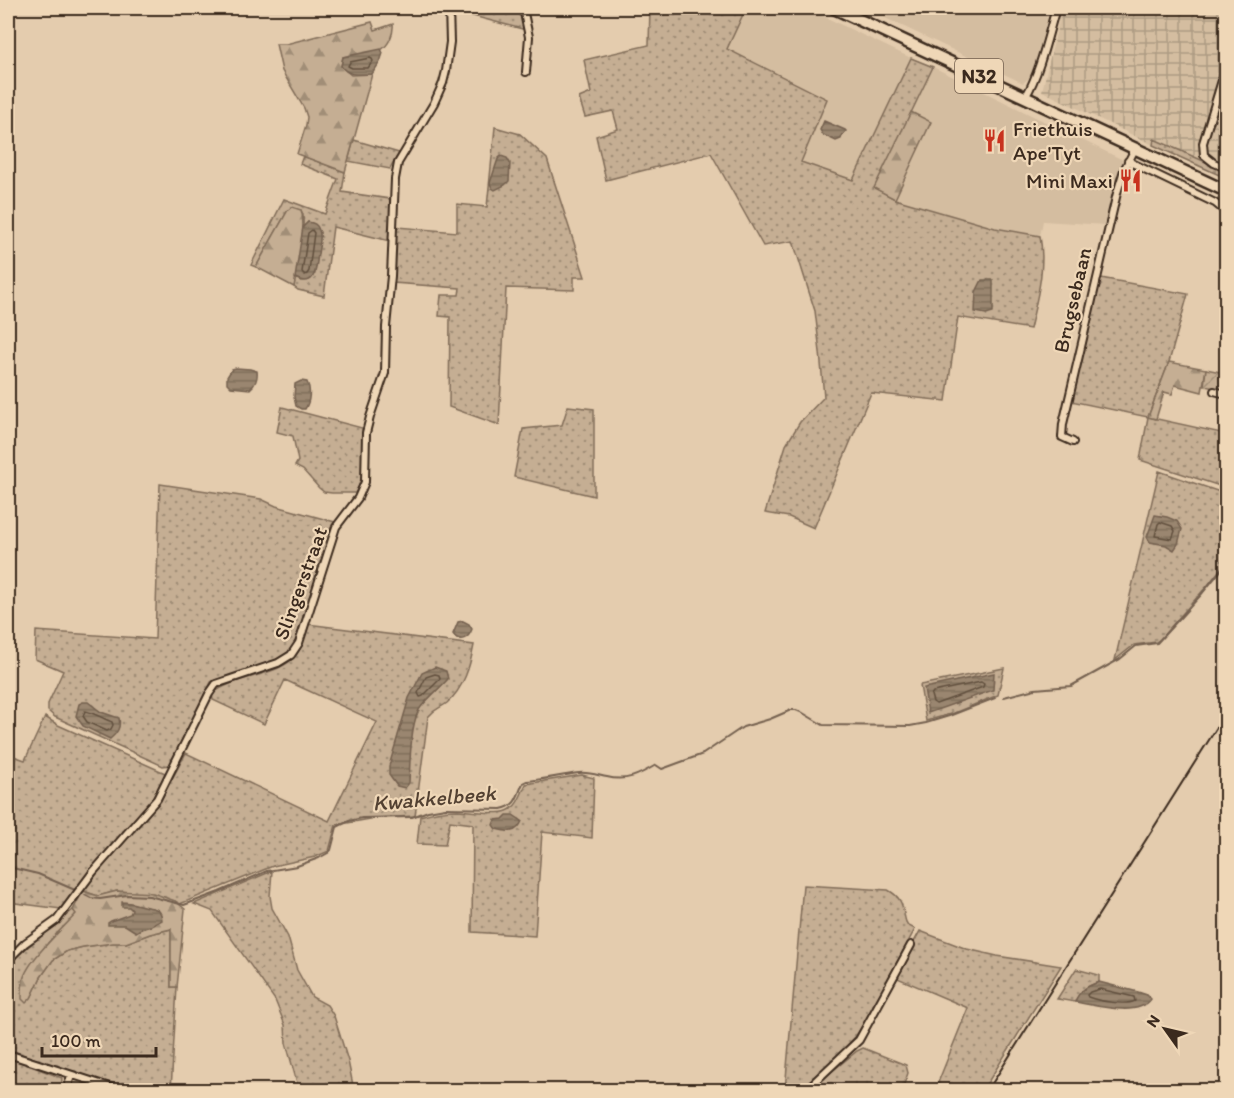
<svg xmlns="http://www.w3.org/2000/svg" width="1234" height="1098" font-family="Itim,sans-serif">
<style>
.built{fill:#d4bda0}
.industrial{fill:url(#industrial-grid)}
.grass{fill:url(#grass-dots);stroke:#806c58;stroke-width:1.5}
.forest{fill:url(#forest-firs);stroke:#806c58;stroke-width:1.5}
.garden{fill:url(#garden-furrows);stroke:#806c58;stroke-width:1.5}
.water{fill:url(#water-rules);stroke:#74614f;stroke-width:1.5}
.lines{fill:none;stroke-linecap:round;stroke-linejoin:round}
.shore{stroke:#614f3e;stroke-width:1.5}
.stream{stroke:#74614f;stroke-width:2}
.street-casing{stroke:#3b2a1e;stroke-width:10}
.primary-casing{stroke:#3b2a1e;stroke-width:15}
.street{stroke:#efd7b7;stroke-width:6}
.primary{stroke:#efd7b7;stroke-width:10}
.rail{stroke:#3b2a1e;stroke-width:2}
.labels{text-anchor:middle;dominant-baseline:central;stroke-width:4.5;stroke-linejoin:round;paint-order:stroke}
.shield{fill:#efd7b7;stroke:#715e4c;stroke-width:1.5}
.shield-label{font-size:20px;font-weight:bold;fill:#3b2a1e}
.poi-label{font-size:21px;fill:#3b2a1e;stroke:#efd7b7;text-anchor:start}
.street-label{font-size:21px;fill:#3b2a1e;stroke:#efd7b7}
.water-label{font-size:22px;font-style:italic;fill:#534132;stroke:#efd7b7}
</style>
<defs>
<pattern id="industrial-grid" width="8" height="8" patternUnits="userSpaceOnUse" patternTransform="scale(1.5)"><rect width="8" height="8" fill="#d4bda0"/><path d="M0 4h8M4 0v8" fill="none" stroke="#ad9a82"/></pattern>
<pattern id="grass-dots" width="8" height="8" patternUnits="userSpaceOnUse" patternTransform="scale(1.5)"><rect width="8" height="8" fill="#c5ae93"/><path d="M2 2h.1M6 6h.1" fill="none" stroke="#a18e77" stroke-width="1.8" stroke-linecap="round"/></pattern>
<pattern id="forest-firs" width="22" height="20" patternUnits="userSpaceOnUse" patternTransform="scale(1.5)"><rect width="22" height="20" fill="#c5ae93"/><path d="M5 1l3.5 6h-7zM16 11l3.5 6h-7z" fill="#a18e77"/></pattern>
<pattern id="garden-furrows" width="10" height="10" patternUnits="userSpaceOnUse" patternTransform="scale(1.5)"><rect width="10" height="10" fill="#c5ae93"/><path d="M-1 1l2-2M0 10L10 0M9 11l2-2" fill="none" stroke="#a18e77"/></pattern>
<pattern id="water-rules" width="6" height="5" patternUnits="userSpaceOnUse" patternTransform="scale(1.5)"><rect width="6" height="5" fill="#9a866f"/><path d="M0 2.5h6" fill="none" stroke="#7f6e5b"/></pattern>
</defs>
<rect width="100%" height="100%" fill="#e4ccae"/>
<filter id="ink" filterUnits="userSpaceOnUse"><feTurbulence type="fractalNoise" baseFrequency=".0167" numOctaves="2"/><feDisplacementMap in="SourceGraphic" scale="12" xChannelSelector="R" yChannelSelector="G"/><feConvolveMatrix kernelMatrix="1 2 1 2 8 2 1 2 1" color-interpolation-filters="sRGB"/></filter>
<g filter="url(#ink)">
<!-- built -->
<path class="built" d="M746,8H806L911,58L853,180L801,162L827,98L726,49Z
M864,8H1050L1033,72L1028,79L1023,83Z
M933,67L1123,160L1105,225L1043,221L1040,236L995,228L895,199L931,122L911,112Z"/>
<!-- industrial -->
<path class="industrial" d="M1062,8H1226V171L1154,140L1153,145L1042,91Z"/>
<!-- grass -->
<path class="grass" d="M454,8H521L526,30L454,11Z
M650,8H746L727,49L827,99L801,162L853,180L911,58L933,67L875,188L895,199L995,228L1040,236C1046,268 1037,298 1030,329L958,317L946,401L871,393L814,528L789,517L765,513L786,445L800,422L824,397L820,352L815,311L793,241L763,246L711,153L606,180L596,136L618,129L613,111L585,117L579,98L591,93L584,60L649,45Z
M495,127L520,134L547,159L585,277H574V290L506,288L499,425L449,407L450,317L439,316L441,295H459L460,288L393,283L397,227L457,232V204L487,207Z
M1154,139L1226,171V178L1153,145Z
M354,140L399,153L390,169L348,161Z
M303,156L345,172L342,192L390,199V241L333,227L324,296L298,290L294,287L295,278L301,281L315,274L320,232L308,222L303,227V215L301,210H288L256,267L251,265L284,199L325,214L338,179L300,164Z
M1101,278L1188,294L1169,362L1148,417L1226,434V488L1140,460L1148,417L1071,401Z
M568,406L594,409V496L514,477L523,429L562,425Z
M282,407L362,428C362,448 367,475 355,493H332L324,492L319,488L303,470L295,466L298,461L293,436L277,432Z
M1159,471L1226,494V562L1208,585L1160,639L1156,642L1134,645L1115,660Z
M160,484L261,499L276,506L335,522L331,528L300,631C298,635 297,641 295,645C281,666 234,673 211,682L173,761L170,765L163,766L55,717L48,711V704L63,671L35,659L36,631L155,639Z
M307,624L474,645C470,666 464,688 447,703C439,709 435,708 428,717L415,816L376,818L336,825L329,851L315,857L273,866L180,904L175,901L117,891L98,896L83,891L106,862L161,799L186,753L329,821L377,722L285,680L264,724L213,700L212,694C235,675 279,677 296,655C303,646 305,635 307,624Z
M1004,668L998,695L954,713L926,721L920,685Z
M45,717L58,725L165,773L156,794L137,819L89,872L61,909L8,902V754L25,760Z
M582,775L594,778L592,838L542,832L535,936L472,932L473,824L450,821L445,845L417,844L420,816C433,812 445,810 458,810C470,811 497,815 507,811C518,807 521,794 526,784Z
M272,871L270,896L272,908L288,937L297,970L312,997L327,1005L334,1016L348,1061L354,1090H299L286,1043L285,1025L275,1000L212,911L194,904Z
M803,885L888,890C906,900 901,909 907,925L915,929L865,1022L855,1037L822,1072L800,1090H785Z
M73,910L77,914L48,943L31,998L41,977L53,960L67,951L83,947L113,943H126L150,934L171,929V987H177L171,1090H133L77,1074L8,1049V967L17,956Z
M920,931L967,949L997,956L1061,966L983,1090H935L968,1008L895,977Z
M1076,969L1099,975V982C1088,986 1079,990 1075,1002L1057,999Z
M863,1048L906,1065L908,1073L902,1090H809L857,1051Z
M8,1057L62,1078L61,1090H8Z"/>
<!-- forest -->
<path class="forest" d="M372,22L375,30L393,24C394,33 389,45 381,50C375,53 352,55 343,57L341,66L351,75L372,74L345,172L297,154L306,125L307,117L304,108L282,71L276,44H286Z
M911,112L931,122L895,199L874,188Z
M292,207L301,210C307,227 297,268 294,287L256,267L288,210Z
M1169,362L1206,369L1202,392L1175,385L1172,394L1164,392L1156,419L1148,417Z
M83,891L98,896L117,891L153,893L175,901L185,909L177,987H171V929L150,934L126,943H113L83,947L67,951L53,960L41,977L31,998L26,1003L22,999C22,993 22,986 23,980C27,961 62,929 76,914L73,910Z"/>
<!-- garden -->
<path class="garden" d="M1206,369L1226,373V390L1204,386Z"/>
<!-- water -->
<path class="water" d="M381,49L383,53L380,62L372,74C359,74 349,77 341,66L343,57Z
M824,121L845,130L846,131L842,136L841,139L836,141L823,135L820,130Z
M501,156L507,158L510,163L509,181L505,185L495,190L492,188L490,183L498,159Z
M308,222C314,223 317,224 319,230C322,237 319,246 318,254C316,268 316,289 295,278L303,227Z
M982,280H993V312L986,314L975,312L976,292Z
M236,368L250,369L257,371C258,378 255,385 250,389L231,387L227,383V377L232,369Z
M301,381L307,382C311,389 310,402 305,409H301L296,406L294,397L295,384Z
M1155,515L1167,517L1177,521L1182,529L1178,544L1174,550L1166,545L1150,542L1147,537Z
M463,621L469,624L472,629C469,638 460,644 453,634L458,622Z
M435,667L446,671L448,679C440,688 429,697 421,707C410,721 410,764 409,783L405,788L397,786L389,775V766L409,698L422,673Z
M994,673L993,690L928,713L924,688Z
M83,702H88L101,712L119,718C121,728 117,733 110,739L83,726L76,716L79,704Z
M507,815H513L522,821C517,834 508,832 496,829L493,825L495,820L503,819Z
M122,902C130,902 135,904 143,906C153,909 161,906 162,920L151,926L141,929L136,932L125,925H108V923L111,921L130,914L132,910L129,907H122Z
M1099,982L1138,992L1147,995L1151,999C1138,1018 1095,1005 1075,1002C1079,990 1088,986 1099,982Z"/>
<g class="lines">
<!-- shore -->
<path class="shore" d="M370,58L372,59L373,61L368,68H352L348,66L350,62Z
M312,230L314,233L309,271L307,274L305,275L302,272L308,233Z
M1160,522L1172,526L1175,531L1172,539L1155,536L1158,524Z
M435,674L439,675L440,679L423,696L420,697L418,693L426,677Z
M981,682L984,684L983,687L936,704L933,702L931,695L933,692Z
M85,711C90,711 106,720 112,722L113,725L111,729L107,731L87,722L83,716Z
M1100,989L1134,997L1135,1001C1125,1006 1099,1001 1088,997L1087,995L1090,992Z"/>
<!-- stream -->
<path class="stream" d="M1004,697L1035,689L1071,686L1120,659L1136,646L1157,643L1200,596L1226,564
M8,867L38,874L75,890
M85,895L91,898L100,899L127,895L149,896L184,905L219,892L267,871L297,866L319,858L328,853L331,850L337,827L349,821L362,818L412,817L428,811L445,808L501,809C517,806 517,796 523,783L527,781C544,780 561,775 579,773C589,772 597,775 607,777C626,782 639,775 656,765L662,769L703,754L743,727L770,719L791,710H796L803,713L823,725L910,726L926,723L949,716L995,698"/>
<defs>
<path id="street" d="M523,8L529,37L526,72
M1226,67L1203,143L1204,155L1214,163L1226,168
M1026,96C1040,72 1048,35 1056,8
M1128,161L1215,203L1226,212
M1214,391L1226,394
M1073,442L1062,437L1063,424L1117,193L1124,170L1135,149
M8,960L25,943L57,920L93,872L157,799L209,694L216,684L278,663L291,655L299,643L336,527L358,498L365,482L366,433L370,417L385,373L386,327L391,276L395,179L398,163L434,103L443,83L446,71L450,42L449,8
M8,1054L119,1090
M67,1090L71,1075
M806,1090L859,1040L911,945"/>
<path id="primary" d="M834,8L1226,191"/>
</defs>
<!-- street casing -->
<use href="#street" class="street-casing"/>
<!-- primary casing -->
<use href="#primary" class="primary-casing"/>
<!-- street -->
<use href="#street" class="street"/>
<!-- primary -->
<use href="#primary" class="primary"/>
<!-- rail -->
<path class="rail" d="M988,1090L1226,713"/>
</g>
</g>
<!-- icons -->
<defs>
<symbol id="restaurant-bare" viewBox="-9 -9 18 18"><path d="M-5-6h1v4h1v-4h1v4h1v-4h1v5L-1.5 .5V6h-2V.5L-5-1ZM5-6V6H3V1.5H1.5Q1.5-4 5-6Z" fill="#c8321e" stroke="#efd7b7" stroke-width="2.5" paint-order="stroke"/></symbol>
</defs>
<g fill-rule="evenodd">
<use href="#restaurant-bare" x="978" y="124" width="33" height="33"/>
<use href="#restaurant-bare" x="1114" y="164" width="33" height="33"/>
</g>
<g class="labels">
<!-- shield labels -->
<rect class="shield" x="955" y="59" width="48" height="34" rx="4.5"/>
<g class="shield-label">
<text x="979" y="76">N32</text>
</g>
<!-- poi labels -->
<g class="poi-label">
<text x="1013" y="128">Friethuis<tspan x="1013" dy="24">Ape'Tyt</tspan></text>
<text x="1113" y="180" text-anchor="end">Mini Maxi</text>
</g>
<!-- street labels -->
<g class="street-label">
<text transform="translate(1072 300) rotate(-77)">Brugsebaan</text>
<text transform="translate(300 583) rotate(-70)">Slingerstraat</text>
</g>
<!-- water labels -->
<g class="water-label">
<text transform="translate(434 798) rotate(-5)">Kwakkelbeek</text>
</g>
</g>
<!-- margin -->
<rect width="1234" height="1098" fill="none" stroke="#efd7b7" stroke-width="30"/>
<rect x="15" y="15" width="1204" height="1068" fill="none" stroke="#3b2a1e" stroke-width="2" filter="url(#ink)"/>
<!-- north arrow -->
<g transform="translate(1165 1029) rotate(304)" stroke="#efd7b7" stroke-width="4.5" paint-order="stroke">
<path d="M0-4.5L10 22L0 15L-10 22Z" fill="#3b2a1e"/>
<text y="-9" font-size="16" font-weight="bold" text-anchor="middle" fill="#3b2a1e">N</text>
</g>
<!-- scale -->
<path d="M42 1047v9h114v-9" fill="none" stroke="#3b2a1e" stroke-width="3"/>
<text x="51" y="1047" font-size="18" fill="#3b2a1e" stroke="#efd7b7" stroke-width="4.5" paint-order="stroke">100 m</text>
</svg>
